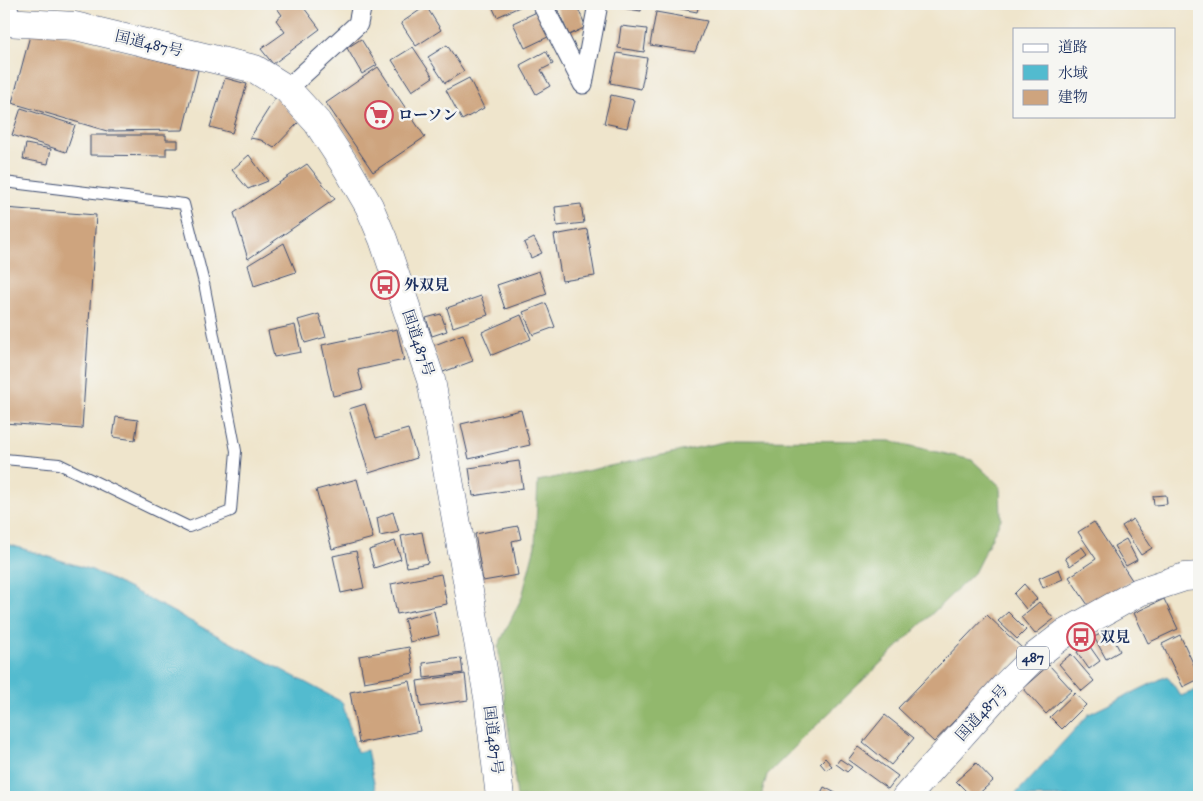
<svg xmlns="http://www.w3.org/2000/svg" width="1203" height="801" font-family="'IM FELL DW Pica','Noto Serif JP',serif">
<style>
.forest{fill:#92b86d;stroke:#567466}
.water{fill:#52bbcf;stroke:#367596}
.building{fill:#cea47e}
.lines{fill:none;stroke-linecap:round;stroke-linejoin:round}
.lane-casing{stroke:#3b4a6e;stroke-width:12}
.street-casing{stroke:#3b4a6e;stroke-width:21}
.highway-casing{stroke:#3b4a6e;stroke-width:29}
.lane{stroke:#fff;stroke-width:10}
.street{stroke:#fff;stroke-width:19}
.highway{stroke:#fff;stroke-width:28}
.labels{text-anchor:middle;dominant-baseline:central;stroke-width:5;stroke-linejoin:round;paint-order:stroke}
.shield{fill:#f6f6f2;stroke:#5d6b8a;stroke-width:1}
.shield-label{font-size:14px;font-weight:bold;fill:#1b2f5e}
.street-label{font-size:15px;fill:#1b2f5e;stroke:#f6f6f2}
.poi-label{font-size:15px;font-weight:bold;fill:#1b2f5e;stroke:#f6f6f2;text-anchor:start}
</style>
<rect width="100%" height="100%" fill="#f6f6f2"/>
<filter id="ink" filterUnits="userSpaceOnUse"><feTurbulence type="fractalNoise" baseFrequency=".02" numOctaves="2"/><feDisplacementMap in="SourceGraphic" scale="10" xChannelSelector="R" yChannelSelector="G"/><feConvolveMatrix kernelMatrix="1 2 1 2 8 2 1 2 1" color-interpolation-filters="sRGB"/></filter>
<filter id="wash" filterUnits="userSpaceOnUse"><feTurbulence type="fractalNoise" baseFrequency=".0096" numOctaves="4" result="noise"/><feDisplacementMap in="SourceGraphic" scale="20" xChannelSelector="R" yChannelSelector="G"/><feGaussianBlur stdDeviation="1.12" result="paint"/><feColorMatrix in="noise" values="0 0 0 0 0 0 0 0 0 0 0 0 0 0 0 0 0 1.4 0 .05"/><feComposite in="paint" operator="in"/></filter>
<g filter="url(#wash)">
<rect width="100%" height="100%" fill="#efe5cc"/>
<!-- forest -->
<path class="forest" d="M734,440L890,441L972,460L1000,486L1001,519L974,573L828,714L767,775L761,797H517L498,646L522,597L535,546L538,481Z"/>
<!-- water -->
<path class="water" d="M4,543L92,570L136,592L342,702L357,752L367,750L377,797H4Z
M1167,676L1181,696L1199,689V797H1013L1089,714Z"/>
<g id="blocks">
<!-- building -->
<path class="building" d="M274,4H301L320,29L273,64L261,49L285,32L276,20L282,15Z
M491,4H526L497,17Z
M555,4H576L586,27L569,35Z
M623,4H642L641,11L622,8Z
M661,4H699L697,12L661,5Z
M426,6L441,30L416,46L401,23Z
M539,11L550,36L525,48L513,23Z
M656,12L707,21L695,52L650,45Z
M621,26L647,29L644,52L618,48Z
M32,28L198,70L183,130L107,131L12,103Z
M361,39L377,65L362,74L347,48Z
M447,45L464,71L445,83L428,57Z
M413,47L433,77L412,91L392,60Z
M546,51L553,64L541,70L550,86L536,94L520,65Z
M617,53L647,58L641,89L610,83Z
M378,67L425,137L373,172L326,103Z
M225,78L247,84L232,133L210,127Z
M469,78L484,108L462,120L446,90Z
M611,95L634,100L627,128L604,123Z
M276,97L299,122L274,148L261,140L250,138Z
M21,108L75,125L66,152L12,135Z
M90,135H166V140H178V148H166V156L90,155Z
M26,144L51,149L48,164L23,159Z
M249,155L268,181L248,189L232,170Z
M307,164L335,199L248,259L234,213Z
M581,204L584,223L557,226L555,207Z
M4,208L96,215L82,429L4,423Z
M587,229L595,276L562,281L554,235Z
M534,238L542,253L531,258L524,243Z
M284,243L296,272L254,286L248,265Z
M539,271L547,294L505,309L497,285Z
M481,296L488,315L453,327L447,308Z
M546,303L555,327L533,335L523,312Z
M319,314L326,337L305,343L298,320Z
M441,314L447,331L432,336L426,318Z
M521,315L531,339L492,355L482,332Z
M295,325L301,352L274,357L268,331Z
M397,329L404,360L358,370L363,389L333,396L322,345Z
M463,334L473,361L443,372L432,346Z
M365,404L376,438L408,429L417,458L369,473L349,409Z
M521,410L530,445L469,459L461,424Z
M116,417L138,420L135,440L113,437Z
M519,461L523,488L473,496L469,468Z
M357,479L373,538L332,549L316,490Z
M1166,495L1167,504L1154,505L1153,496Z
M393,512L399,532L380,536L377,518Z
M1133,519L1152,548L1141,555L1122,526Z
M1094,522L1132,580L1090,608L1069,577L1096,559L1078,532Z
M518,526L521,539L512,541L518,575L483,581L475,534Z
M422,532L428,563L407,567L401,536Z
M1126,539L1137,560L1126,566L1114,546Z
M395,541L401,559L374,568L369,550Z
M1082,547L1087,554L1070,566L1065,558Z
M356,551L364,588L341,593L333,556Z
M1059,569L1063,579L1043,588L1039,578Z
M441,574L447,604L397,614L391,584Z
M1024,584L1037,599L1026,609L1014,594Z
M1164,599L1178,629L1148,643L1134,613Z
M1039,602L1054,619L1035,634L1021,617Z
M434,611L439,635L410,642L404,619Z
M1008,612L1026,630L1017,639L998,621Z
M987,615L1023,649L934,742L898,708Z
M1109,630L1120,651L1106,659L1094,637Z
M1180,635L1199,676V679L1183,687L1162,644Z
M1088,644L1100,661L1089,669L1077,652Z
M409,647L414,673L364,682L359,656Z
M1071,654L1094,681L1082,691L1059,664Z
M461,658L463,673L424,678L423,663Z
M1049,665L1072,690L1046,714L1023,688Z
M465,674L468,700L421,707L417,681Z
M410,681L420,731L359,743L350,692Z
M1075,693L1086,705L1062,729L1050,717Z
M885,715L914,738L891,765L863,742Z
M858,747L898,776L888,789L848,760Z
M825,758L832,766L826,770L820,763Z
M840,759L852,767L847,772L836,764Z
M976,763L993,781L975,797H972L956,781Z
M824,787L843,797H819Z"/>
</g>
</g>
<g filter="url(#ink)">
<use href="#blocks" fill-opacity="0" stroke="#3b4a6e" stroke-width="1"/>
<g class="lines">
<defs>
<path id="lane" d="M12,21L13,4
M4,182L184,204L204,283L236,451L231,511L189,527L59,464L4,459"/>
<path id="street" d="M542,4L583,84
M583,84L598,4
M287,89L358,24L362,4"/>
<path id="highway" d="M4,22L75,26L255,69L287,89L317,122L347,168L369,206L383,239L431,380L488,697L500,797
M906,797L1005,686L1034,657L1064,634L1139,592L1185,577L1199,576"/>
</defs>
<!-- lane casing -->
<use href="#lane" class="lane-casing"/>
<!-- street casing -->
<use href="#street" class="street-casing"/>
<!-- highway casing -->
<use href="#highway" class="highway-casing"/>
<!-- lane -->
<use href="#lane" class="lane"/>
<!-- street -->
<use href="#street" class="street"/>
<!-- highway -->
<use href="#highway" class="highway"/>
</g>
</g>
<!-- icons -->
<defs>
<symbol id="supermarket-ring" viewBox="-11 -11 22 22"><circle r="9.5" fill="#f6f6f2" stroke="#d1495b" stroke-width="1.5"/><path d="M-6-5.5h2.5l.6 2H6L4.5 2H-2.5L-4.4-4H-6ZM-1.5 3.2a1.3 1.3 0 1 0 .1 0ZM3 3.2a1.3 1.3 0 1 0 .1 0Z" fill="#d1495b"/></symbol>
<symbol id="bus-ring" viewBox="-11 -11 22 22"><circle r="9.5" fill="#f6f6f2" stroke="#d1495b" stroke-width="1.5"/><path d="M-5-6H5V4H4V6H2V4H-2V6H-4V4H-5ZM-3.5-4V0h7V-4ZM-3.5 1.2v1.5H-2V1.2ZM2 1.2v1.5H3.5V1.2Z" fill="#d1495b"/></symbol>
</defs>
<g fill-rule="evenodd">
<use href="#supermarket-ring" x="363" y="99" width="32" height="32"/>
<use href="#bus-ring" x="369" y="269" width="32" height="32"/>
<use href="#bus-ring" x="1065" y="621" width="32" height="32"/>
</g>
<g class="labels">
<!-- shield labels -->
<rect class="shield" x="1017" y="646.5" width="32" height="23" rx="4"/>
<g class="shield-label">
<text x="1033" y="658">487</text>
</g>
<!-- street labels -->
<g class="street-label">
<text transform="translate(149 44) rotate(13)">国道487号</text>
<text transform="translate(418 343) rotate(71)">国道487号</text>
<text transform="translate(982 713) rotate(-48)">国道487号</text>
<text transform="translate(493 740) rotate(83)">国道487号</text>
</g>
<!-- poi labels -->
<g class="poi-label">
<text x="398" y="115">ローソン</text>
<text x="404" y="285">外双見</text>
<text x="1100" y="637">双見</text>
</g>
</g>
<!-- margin -->
<rect width="1203" height="801" fill="none" stroke="#f6f6f2" stroke-width="20"/>
<!-- legend -->
<rect x="1013" y="28" width="162" height="90" fill="#f6f6f2" stroke="#9ea6b7"/>
<rect x="1023" y="44" width="25" height="8" fill="#ffffff" stroke="#9ea6b7"/>
<text x="1058" y="52" font-size="15" fill="#1b2f5e">道路</text>
<rect x="1023" y="65" width="25" height="15" fill="#52bbcf" stroke="#9ea6b7"/>
<text x="1058" y="78" font-size="15" fill="#1b2f5e">水域</text>
<rect x="1023" y="90" width="25" height="15" fill="#cea47e" stroke="#9ea6b7"/>
<text x="1058" y="102" font-size="15" fill="#1b2f5e">建物</text>
</svg>
